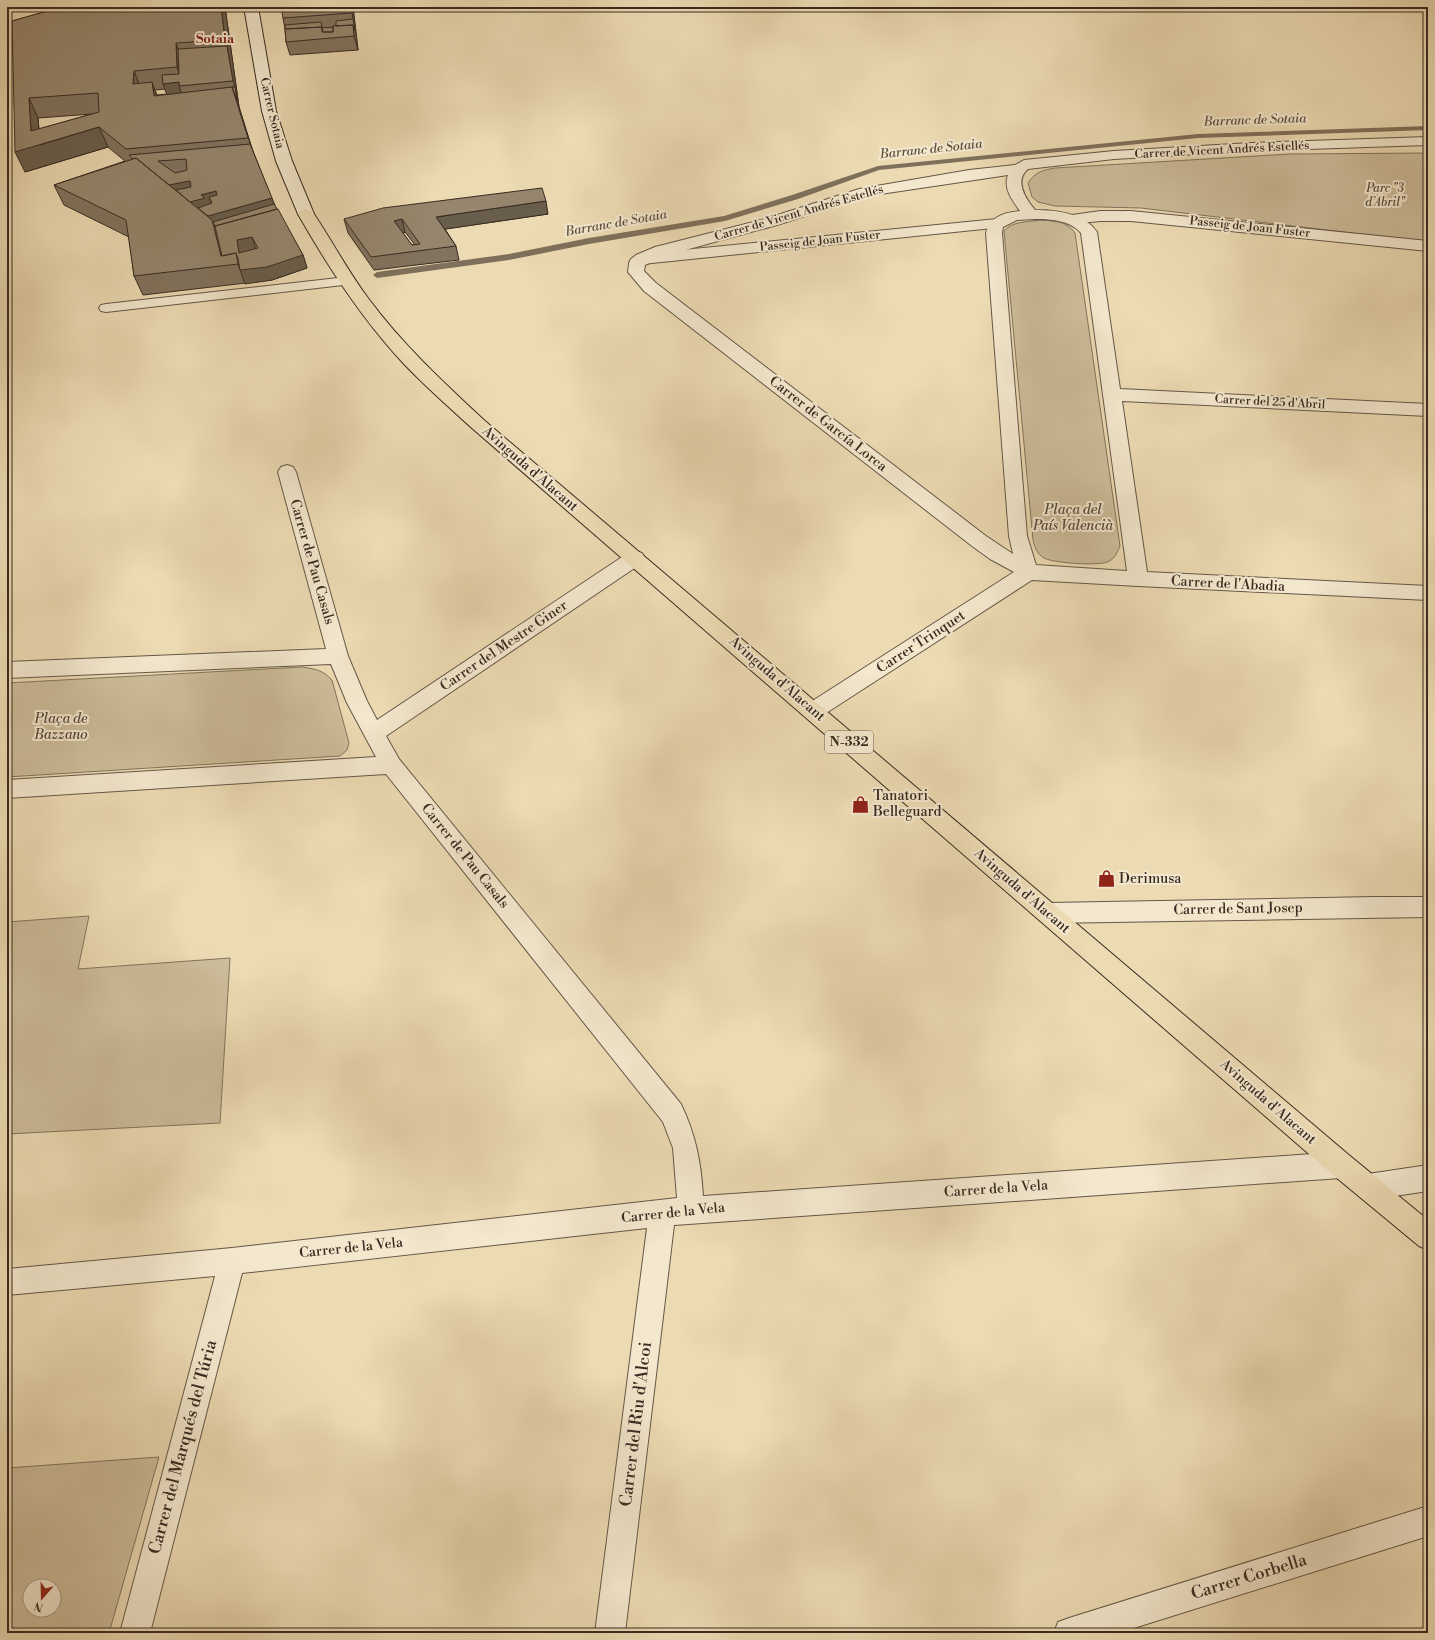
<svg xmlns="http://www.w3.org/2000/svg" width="1435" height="1640" font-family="'Libre Bodoni',serif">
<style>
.green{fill:#cdbc9a;stroke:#82745e;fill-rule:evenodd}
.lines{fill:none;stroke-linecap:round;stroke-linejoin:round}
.stream{fill:#7f705b;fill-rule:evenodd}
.service-casing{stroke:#655747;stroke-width:2}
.pedestrian-casing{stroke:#655747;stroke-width:2}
.minor-casing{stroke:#655747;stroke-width:2}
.tertiary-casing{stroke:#655747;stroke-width:2}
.secondary-casing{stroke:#382b23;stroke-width:2}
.trunk-casing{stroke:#382b23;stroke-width:2}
.service{fill:#f3e7cd;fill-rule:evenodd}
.pedestrian{fill:#f3e7cd;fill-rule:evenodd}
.minor{fill:#f3e7cd;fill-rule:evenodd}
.tertiary{fill:#f3e7cd;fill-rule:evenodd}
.secondary{fill:#f3e7cd;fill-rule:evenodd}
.trunk{fill:#ecdab2;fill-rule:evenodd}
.wall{fill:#81735e;stroke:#382b23;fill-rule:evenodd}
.shaded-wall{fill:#695e4c;stroke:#382b23}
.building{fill:#96866d;stroke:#382b23;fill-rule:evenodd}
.labels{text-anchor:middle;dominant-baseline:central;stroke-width:4;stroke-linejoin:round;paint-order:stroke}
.far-street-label{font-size:12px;fill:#382b23;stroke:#f3e7cd}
.far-park-label{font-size:12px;font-style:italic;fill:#56483b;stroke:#f3e7cd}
.far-neighbourhood-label{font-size:13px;font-weight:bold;fill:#7a1f14;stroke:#f3e7cd}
.far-water-label{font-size:13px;font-style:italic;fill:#5c4e3f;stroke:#f3e7cd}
.shield{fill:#f3e7cd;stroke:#706356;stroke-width:1}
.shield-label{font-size:13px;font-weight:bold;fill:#382b23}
.street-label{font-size:14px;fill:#382b23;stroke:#f3e7cd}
.park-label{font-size:14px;font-style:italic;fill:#56483b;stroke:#f3e7cd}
.poi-label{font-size:14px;fill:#382b23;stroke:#f3e7cd;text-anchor:start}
.near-street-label{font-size:17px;fill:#382b23;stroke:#f3e7cd}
</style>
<rect width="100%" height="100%" fill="#ecdab2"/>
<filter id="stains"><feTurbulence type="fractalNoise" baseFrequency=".005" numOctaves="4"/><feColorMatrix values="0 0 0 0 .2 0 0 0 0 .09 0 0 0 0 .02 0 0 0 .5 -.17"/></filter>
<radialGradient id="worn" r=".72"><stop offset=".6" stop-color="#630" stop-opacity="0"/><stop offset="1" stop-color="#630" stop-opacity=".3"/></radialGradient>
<!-- green -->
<path class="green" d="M1428,153V242L1141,208L1055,206L1038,202L1032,197L1028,183C1035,172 1043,170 1055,168L1290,154Z
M1041,220C1054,221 1067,221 1075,233L1120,546C1117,553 1114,560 1107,562C1097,566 1053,563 1044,558C1037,554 1035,548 1033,540L1004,231C1012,221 1028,222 1041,220Z
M302,667C315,669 323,670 332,680L349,743L347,750L340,756L7,777V683Z
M89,916L78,969L230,958L220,1123L7,1134V922Z
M159,1457L109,1633H7V1468ZM30,1586H54V1610H30Z"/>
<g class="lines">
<!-- stream -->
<path class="stream" d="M1428,126V130L1198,138L879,170L798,199L725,221L589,244L509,260L377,278L373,275L377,272L509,254L589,238L724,216L792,195L878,166L1198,134Z"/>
<defs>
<path id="service" d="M347,277L352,278L354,281L352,284L106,312L101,311L99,308L101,305L106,304Z"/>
<path id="pedestrian" d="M1100,211H1131L1428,241V251L1131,221H1100L1071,224L1065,222L1063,219L1065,216Z
M997,219L1003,221L1005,224L1003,227L642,264L636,263L634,259L636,255L642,254Z"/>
<path id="minor" d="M1428,137V145L1251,151L1114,159L1028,169C1014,181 1025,198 1035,210C1057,210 1084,213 1097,232L1120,389L1428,404V416L1122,401L1147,572L1428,586V600L1138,586L1032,580L820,717L813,719L806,717L803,711L806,705L1014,572L990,559L972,546L644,291L628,272L629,263L631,259L636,255L655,247L765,219L859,189L969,170L1015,165L1024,160L1114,151L1251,143ZM1008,175C1003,188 1012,200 1020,211C1004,212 990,217 986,233L1009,536L1013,554L986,536L656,283L644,271L645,265L667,255L777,225L867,196ZM1034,219C1050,219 1070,220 1081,233L1127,571L1036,565L1027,536L1002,233L1003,227L1017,220Z
M287,465L293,467L296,472L348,656L367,701L377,720L628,553L635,551L642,553L645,558L642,563L386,736L399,759L681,1104C696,1136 701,1162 703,1196L1341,1152L1350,1156L1354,1165L1350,1174L1341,1178L674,1225L625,1633H595L647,1228L242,1273L150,1633H120L215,1276L7,1295V1269L232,1248L677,1198L673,1148L663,1122L386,774L7,798V780L376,757L347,703L331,664L7,678V662L326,649L278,472L281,467Z
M1374,897H1428V917L1048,923L1040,920L1037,913L1040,906L1048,903Z
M1428,1506V1536L1118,1633H1054L1058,1622L1069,1618Z"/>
<path id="tertiary" d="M1428,1165V1191L1368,1200L1359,1196L1355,1187L1359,1178L1368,1174Z"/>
<path id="secondary" d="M244,7H258L276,111L292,161L314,214L312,217L306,219L300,217L298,214L276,161L262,111Z"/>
<path id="trunk" d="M306,209L312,211C331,239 347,270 368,298C402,344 443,382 485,421L1350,1156L1428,1220V1250L1419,1246L1332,1174L473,429C450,408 426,387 404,364C362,319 328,267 298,214L300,211Z"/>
</defs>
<!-- service casing -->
<use href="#service" class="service-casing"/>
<!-- pedestrian casing -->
<use href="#pedestrian" class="pedestrian-casing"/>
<!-- minor casing -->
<use href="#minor" class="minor-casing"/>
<!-- tertiary casing -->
<use href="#tertiary" class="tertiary-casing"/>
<!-- secondary casing -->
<use href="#secondary" class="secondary-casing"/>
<!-- trunk casing -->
<use href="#trunk" class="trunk-casing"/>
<!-- service -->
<use href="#service" class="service"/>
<!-- pedestrian -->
<use href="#pedestrian" class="pedestrian"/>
<!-- minor -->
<use href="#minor" class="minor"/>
<!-- tertiary -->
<use href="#tertiary" class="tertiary"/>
<!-- secondary -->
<use href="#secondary" class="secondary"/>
<!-- trunk -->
<use href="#trunk" class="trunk"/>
</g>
<!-- wall -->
<path class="wall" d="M62,7H225L239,107L251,146L274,204L303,255L307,268L272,280L143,295L134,276L129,237L64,205L54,185L125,161L108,147L25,172L12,21ZM165,89L167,94L157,95L155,90ZM92,114L39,129L38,118Z
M353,7L358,50L290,55L286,42L285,29L283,18Z
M548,214L445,229L456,246L459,260L374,270L348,233L344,219ZM405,232L415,245H412L403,233Z"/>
<!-- shaded-wall -->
<path class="shaded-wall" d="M221,7H225L239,107L255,158L232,87H235L233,81L227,46L225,40Z
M351,7H353L358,50L354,36L353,25V19Z
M176,43L183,63V86L177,67Z
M134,71L142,91L133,84Z
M152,82L159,102L154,96Z
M179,82V86L182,95H167L163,84Z
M29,98L38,118L40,145L99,127L108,147L25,172L15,152L31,131Z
M190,181L195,195L180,197L165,185Z
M216,191L221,205L209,197L213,207L192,216L186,203L201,195Z
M272,198L277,211L220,239L236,253L303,255L307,268L272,280L245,284L238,264L221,256L204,217Z
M546,201L548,214L439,230L436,217Z
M402,219L405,232L397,235L394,221Z
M252,237L256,250L239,253L237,240Z"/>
<!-- building -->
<path class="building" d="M62,7H221L225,40L176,43L177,67L134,71L133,84L152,82L154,96L232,87L248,138L126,149L99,127L15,152L12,21ZM98,93L99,112L31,131L29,98Z
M281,7H351L352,13L283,18Z
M353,19L355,31L353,25L336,26V21Z
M321,22L322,27L285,29V25Z
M353,25L354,36L286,42L285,29L322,27V32H333V26Z
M333,27V32H323L322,28Z
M227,46L233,81L179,86V82L163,84L162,75L179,74L178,49Z
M232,87H235L237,100Z
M250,144L272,198L208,216L198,208L212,203L209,197L217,195L216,191L201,195L205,198L190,202L176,190L191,187L190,181L169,185L136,158L133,159L129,155ZM186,159L187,170L175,173L158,161Z
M136,158L212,220L221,256L236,253L238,264L134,276L126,220L54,185Z
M542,188L546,201L436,217L456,246L371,257L344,219L383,208ZM402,219L420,244L412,245L394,221Z
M274,204L277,209L215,226L213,222Z
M278,209L303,255L267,267L240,270L238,259L236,253L222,256L215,226ZM252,237L258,248L239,253L237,240Z"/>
<!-- icons -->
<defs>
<symbol id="shop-bare" viewBox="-9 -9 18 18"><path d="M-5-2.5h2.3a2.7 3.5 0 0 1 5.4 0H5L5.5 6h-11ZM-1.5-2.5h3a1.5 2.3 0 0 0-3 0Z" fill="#8f2418" stroke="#f3e7cd" stroke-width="2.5" paint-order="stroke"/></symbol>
</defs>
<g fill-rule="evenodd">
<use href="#shop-bare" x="848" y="792" width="25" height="25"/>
<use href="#shop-bare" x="1094" y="866" width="25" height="25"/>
</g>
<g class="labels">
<!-- far-street labels -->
<g class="far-street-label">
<text transform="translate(272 113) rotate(77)">Carrer Sotaia</text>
<text transform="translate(1222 150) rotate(-3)">Carrer de Vicent Andrés Estellés</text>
<text transform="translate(799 213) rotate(-16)">Carrer de Vicent Andrés Estellés</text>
<text transform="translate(1250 227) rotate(6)">Passeig de Joan Fuster</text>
<text transform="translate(820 241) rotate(-6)">Passeig de Joan Fuster</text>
<text transform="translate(1270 402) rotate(3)">Carrer del 25 d'Abril</text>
</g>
<!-- far-park labels -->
<g class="far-park-label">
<text x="1385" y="188">Parc "3<tspan x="1385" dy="14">d’Abril"</tspan></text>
</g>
<!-- far-neighbourhood labels -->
<g class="far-neighbourhood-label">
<text x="215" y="39">Sotaia</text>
</g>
<!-- far-water labels -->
<g class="far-water-label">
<text transform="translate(1255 120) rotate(-2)">Barranc de Sotaia</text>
<text transform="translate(931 149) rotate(-6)">Barranc de Sotaia</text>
<text transform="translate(616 223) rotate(-10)">Barranc de Sotaia</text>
</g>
<!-- shield labels -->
<rect class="shield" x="825" y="731" width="48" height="22" rx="3"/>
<g class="shield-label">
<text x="849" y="742">N-332</text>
</g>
<!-- street labels -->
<g class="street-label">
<text transform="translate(828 424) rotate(38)">Carrer de García Lorca</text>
<text transform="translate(530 469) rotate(41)">Avinguda d'Alacant</text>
<text transform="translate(312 562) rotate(74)">Carrer de Pau Casals</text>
<text transform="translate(1228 584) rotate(3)">Carrer de l'Abadia</text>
<text transform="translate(921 642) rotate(-33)">Carrer Trinquet</text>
<text transform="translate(504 646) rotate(-34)">Carrer del Mestre Giner</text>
<text transform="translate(777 679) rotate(41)">Avinguda d'Alacant</text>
<text transform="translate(465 856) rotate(51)">Carrer de Pau Casals</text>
<text transform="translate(1022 891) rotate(41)">Avinguda d'Alacant</text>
<text transform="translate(1238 909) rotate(-1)">Carrer de Sant Josep</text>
<text transform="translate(1268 1102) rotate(41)">Avinguda d'Alacant</text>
<text transform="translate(996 1189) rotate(-4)">Carrer de la Vela</text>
<text transform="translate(673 1213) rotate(-6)">Carrer de la Vela</text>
<text transform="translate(351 1248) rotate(-6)">Carrer de la Vela</text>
</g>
<!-- park labels -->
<g class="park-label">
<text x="1073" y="510">Plaça del<tspan x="1073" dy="16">País Valencià</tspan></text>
<text x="61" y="719">Plaça de<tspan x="61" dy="16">Bazzano</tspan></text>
</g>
<!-- poi labels -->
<g class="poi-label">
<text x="873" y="796">Tanatori<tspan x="873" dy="16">Belleguard</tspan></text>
<text x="1119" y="879">Derimusa</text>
</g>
<!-- near-street labels -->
<g class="near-street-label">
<text transform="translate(636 1424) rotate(-83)">Carrer del Riu d'Alcoi</text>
<text transform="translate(183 1447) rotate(-75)">Carrer del Marqués del Túria</text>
<text transform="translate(1249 1577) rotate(-17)">Carrer Corbella</text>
</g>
</g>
<!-- margin -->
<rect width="1435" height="1640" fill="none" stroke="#ecdab2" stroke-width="24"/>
<rect x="8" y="8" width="1419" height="1624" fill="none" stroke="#382b23" stroke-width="2"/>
<rect x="12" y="12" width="1411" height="1616" fill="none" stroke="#382b23"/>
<!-- north arrow -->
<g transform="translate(42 1598) rotate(200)"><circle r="19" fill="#f3e7cd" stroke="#a89c89"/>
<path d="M0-3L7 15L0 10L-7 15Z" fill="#8f2418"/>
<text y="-6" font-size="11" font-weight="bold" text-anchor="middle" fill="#382b23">N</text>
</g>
<rect width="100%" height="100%" filter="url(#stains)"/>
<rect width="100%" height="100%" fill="url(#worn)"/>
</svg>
